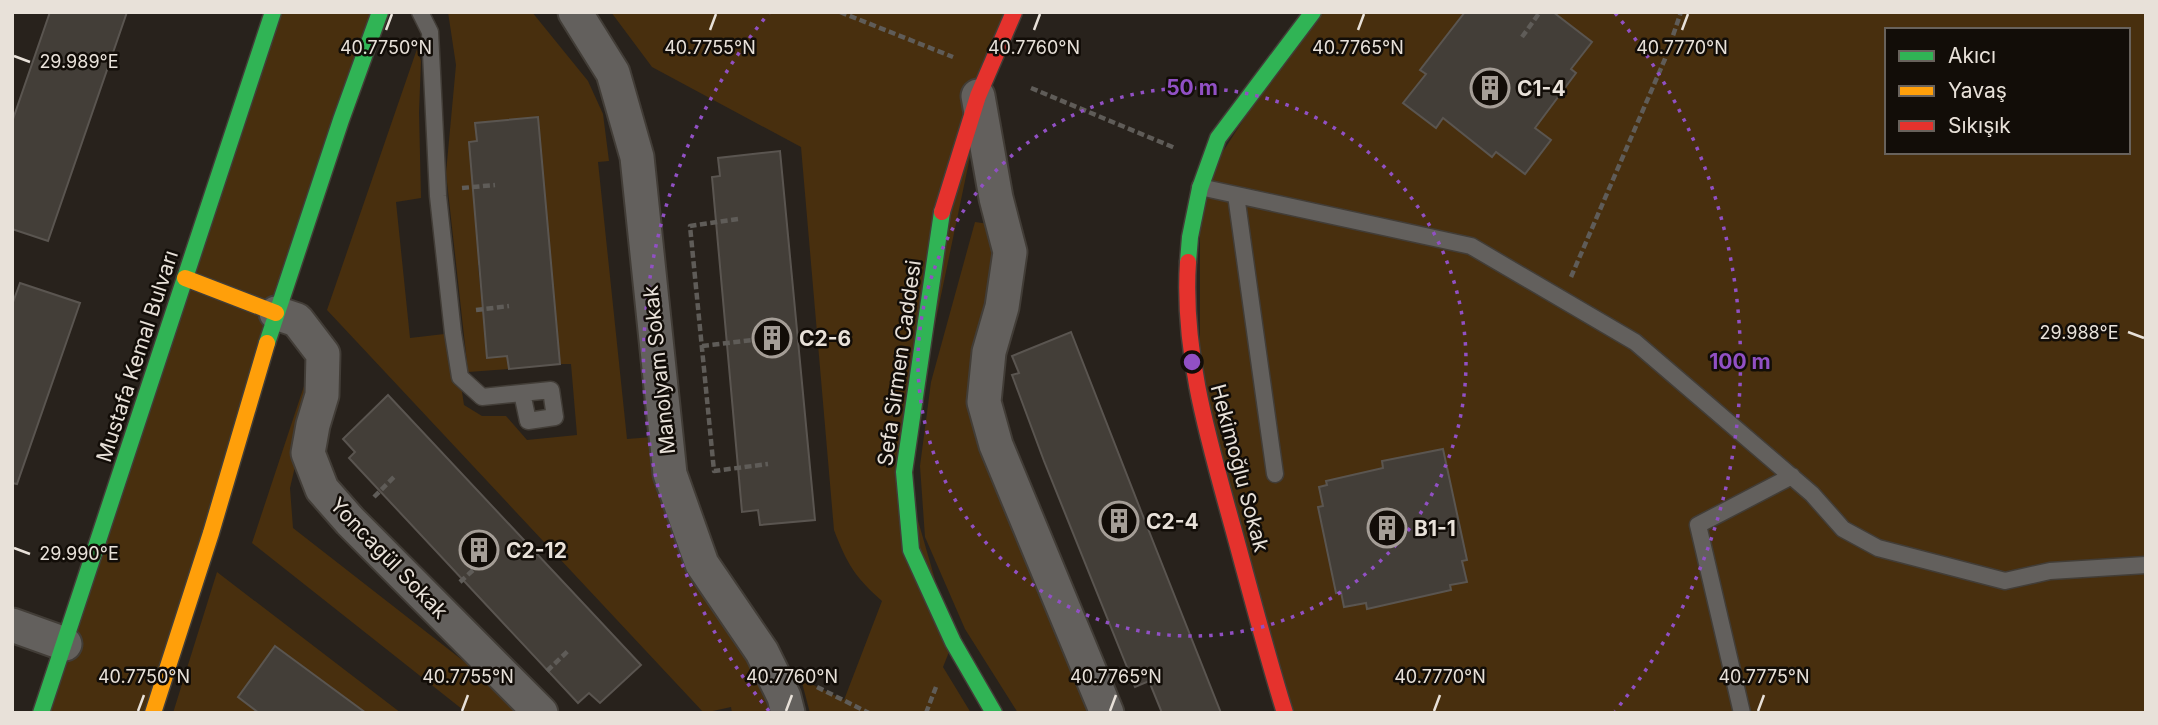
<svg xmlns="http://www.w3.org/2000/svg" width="2158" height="725" font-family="Inter,sans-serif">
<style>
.green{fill:#482f0e;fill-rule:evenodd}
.building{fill:#433e38;stroke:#5a5550;stroke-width:2}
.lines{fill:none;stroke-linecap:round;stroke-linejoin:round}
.lane-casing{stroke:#423d37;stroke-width:19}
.street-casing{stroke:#423d37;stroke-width:37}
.fast-casing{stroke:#423d37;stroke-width:19}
.slow-casing{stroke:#423d37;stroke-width:19}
.jam-casing{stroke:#423d37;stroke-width:19}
.path{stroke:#5f5c58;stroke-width:4.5;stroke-dasharray:7 3.5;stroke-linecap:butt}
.lane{stroke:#63605d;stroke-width:16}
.street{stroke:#63605d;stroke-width:33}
.fast{stroke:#30b455;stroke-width:16}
.slow{stroke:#ff9f0a;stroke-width:16}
.jam{stroke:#e5322d;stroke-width:16}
.ticks{fill:none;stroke:#e8e1d9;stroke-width:2.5}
.ring{fill:none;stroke:#9150c4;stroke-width:3.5;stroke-dasharray:3.5 7}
.labels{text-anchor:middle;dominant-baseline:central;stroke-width:5;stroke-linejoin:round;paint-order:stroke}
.poi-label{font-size:21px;font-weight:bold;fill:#e8e1d9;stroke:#120d08;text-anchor:start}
.street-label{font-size:21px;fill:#e8e1d9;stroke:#120d08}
.ticks-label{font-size:18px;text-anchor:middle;fill:#e8e1d9;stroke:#120d08;stroke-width:5;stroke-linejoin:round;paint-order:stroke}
.centre{fill:#9150c4;stroke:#120d08;stroke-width:3.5}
.ring-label{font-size:21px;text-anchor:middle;font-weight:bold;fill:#9150c4;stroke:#120d08;stroke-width:5;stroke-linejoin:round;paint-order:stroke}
</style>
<rect width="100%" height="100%" fill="#28221c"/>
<!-- green -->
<path class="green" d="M274,12H381L153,713H41Z
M448,12H532L588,81L603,114L609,161L598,162L627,439L666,436L660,480L663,506L694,571L752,654L776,713H732L731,707L704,713L327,310L417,49L421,61L419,112L421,198L396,202L410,338L453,333L464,405L482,416H506L527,440L577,435L571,364H560L556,325L475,124L477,141L469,143L476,231L492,230L495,264L478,265L487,358L507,356L509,369L468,372L446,173L456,65Z
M611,12H1014L988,71L904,472L953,642L943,667L971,713H810L801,679L844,700L882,601C855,577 847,564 834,530L801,147L652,67Z
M1313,12H2146V713H1286L1200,403V187ZM1887,30H2128V152H1887Z
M975,222L1003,226L984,403L1107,713H1018L965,629L925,537L920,466L931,382Z
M306,380L314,385L290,488L293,528L516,702L526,713H467L252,543Z
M217,572L401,713H173Z"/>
<!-- building -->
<path class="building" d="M50,12H127L48,241L12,229V122Z
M1465,12H1553L1592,42L1571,69L1576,73L1535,128L1551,140L1525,174L1496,152L1492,157L1443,118L1436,128L1403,103L1426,74L1420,70Z
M538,117L560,364L509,369L507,356L487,358L469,142L477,141L475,123Z
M780,151L815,520L760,525L758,510L742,512L712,177L720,176L718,158Z
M20,283L80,303L17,484L12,483V305Z
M1071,332L1141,511L1221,713H1162L1149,681L1135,687L1044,461L1012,375L1019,373L1012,356Z
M388,395L641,665L600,703L589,693L578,703L349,458L355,452L343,439Z
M1443,449L1467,560L1462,561L1467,582L1450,585L1451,590L1367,609L1366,603L1344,607L1341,592L1336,593L1318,507L1323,506L1319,487L1327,485L1326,481L1383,468L1382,461Z
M275,646L366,713H259L238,697Z"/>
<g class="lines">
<defs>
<path id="lane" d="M420,12L430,32L438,196L453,333L460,377L482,397L551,390L555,417L528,421L522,393
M1200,187L1471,246L1635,342L1812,494L1843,529L1878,548L2005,581L2050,571L2146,565
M1236,195L1275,474
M1742,713L1698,525L1792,476"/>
<path id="street" d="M575,12L613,73L637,157L670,474L702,564L762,652L784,697L788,713
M978,96L996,198L1010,252L1002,307L989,352L984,402L996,445L1107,713
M276,313L297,320L323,354L322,395L313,425L308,453L322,489L350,521L541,713
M12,625L65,644"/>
<path id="fast" d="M942,212L904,472L911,550L953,642L994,713
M1188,262L1190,237L1200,188L1218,138L1313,12
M267,343L341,120L380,12
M41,713L273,12"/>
<path id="slow" d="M185,278L276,313
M153,713L211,533L267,343"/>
<path id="jam" d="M942,212L978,96L1014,12
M1188,262C1182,353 1209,441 1233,528C1250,590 1266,652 1285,713"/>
</defs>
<!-- lane casing -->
<use href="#lane" class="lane-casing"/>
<!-- street casing -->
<use href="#street" class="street-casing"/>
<!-- fast casing -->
<use href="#fast" class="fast-casing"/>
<!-- slow casing -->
<use href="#slow" class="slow-casing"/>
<!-- jam casing -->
<use href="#jam" class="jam-casing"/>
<!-- path -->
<path class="path" d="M840,12L953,57
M1522,37L1540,12
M1031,88L1175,148
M462,188L495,185
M738,219L690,226L714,471L768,464
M1571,277L1665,59L1681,12
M476,310L509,306
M702,346L753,340
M374,497L396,475
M460,582L482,562
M547,671L569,650
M817,687L869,713
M926,713L936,687"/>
<!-- lane -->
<use href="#lane" class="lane"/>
<!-- street -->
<use href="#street" class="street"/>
<!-- fast -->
<use href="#fast" class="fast"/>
<!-- slow -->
<use href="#slow" class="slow"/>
<!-- jam -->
<use href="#jam" class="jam"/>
</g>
<!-- ticks -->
<path class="ticks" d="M386,30L392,14M710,30L716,14M1034,30L1040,14M1358,30L1364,14M1682,30L1688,14M14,56L30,62M2128,332L2144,338M14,548L30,554M138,711L144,695M462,711L468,695M786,711L792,695M1110,711L1116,695M1434,711L1440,695M1758,711L1764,695"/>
<!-- distance rings -->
<g class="ring">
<circle cx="1192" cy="362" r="274"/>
<path d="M769 711A548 548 0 0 1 769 13M1615 13A548 548 0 0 1 1615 711"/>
</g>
<!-- icons -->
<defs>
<symbol id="building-ring" viewBox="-11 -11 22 22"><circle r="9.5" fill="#120d08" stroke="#a59e97" stroke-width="1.5"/><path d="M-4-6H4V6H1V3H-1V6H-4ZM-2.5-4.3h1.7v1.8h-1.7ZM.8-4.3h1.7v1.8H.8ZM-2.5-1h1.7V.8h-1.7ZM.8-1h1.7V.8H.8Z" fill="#a59e97"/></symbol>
</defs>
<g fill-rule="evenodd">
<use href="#building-ring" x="1468" y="66" width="44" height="44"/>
<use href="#building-ring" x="750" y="316" width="44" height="44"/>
<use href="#building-ring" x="1097" y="499" width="44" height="44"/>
<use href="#building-ring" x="1365" y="506" width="44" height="44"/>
<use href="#building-ring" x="457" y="528" width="44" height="44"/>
</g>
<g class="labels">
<!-- poi labels -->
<g class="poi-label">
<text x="1517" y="88">C1-4</text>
<text x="799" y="338">C2-6</text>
<text x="1146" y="521">C2-4</text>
<text x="1414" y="528">B1-1</text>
<text x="506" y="550">C2-12</text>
</g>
<!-- street labels -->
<g class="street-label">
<text transform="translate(137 356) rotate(-72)">Mustafa Kemal Bulvarı</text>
<text transform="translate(899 363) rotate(-82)">Sefa Sirmen Caddesi</text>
<text transform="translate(659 370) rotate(-96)">Manolyam Sokak</text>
<text transform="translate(1240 468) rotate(75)">Hekimoğlu Sokak</text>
<text transform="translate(389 558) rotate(46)">Yoncagül Sokak</text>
</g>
</g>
<g class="ticks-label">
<text x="386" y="54">40.7750°N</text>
<text x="1358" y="54">40.7765°N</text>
<text x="1682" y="54">40.7770°N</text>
<text x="710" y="54">40.7755°N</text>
<text x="1034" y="54">40.7760°N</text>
<text x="79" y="68">29.989°E</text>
<text x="2079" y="339">29.988°E</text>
<text x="79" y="560">29.990°E</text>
<text x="144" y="683">40.7750°N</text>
<text x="468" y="683">40.7755°N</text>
<text x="792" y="683">40.7760°N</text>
<text x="1116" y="683">40.7765°N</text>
<text x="1440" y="683">40.7770°N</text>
<text x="1764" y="683">40.7775°N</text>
</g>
<circle cx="1192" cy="362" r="10" class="centre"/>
<g class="ring-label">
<text x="1192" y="95">50 m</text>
<text x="1740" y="369">100 m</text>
</g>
<!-- border -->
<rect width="2158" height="725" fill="none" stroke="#e8e1d9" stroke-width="28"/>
<!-- legend -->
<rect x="1885" y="28" width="245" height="126" fill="#120d08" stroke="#68625c" stroke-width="2"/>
<rect x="1899" y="51" width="35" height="10" fill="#30b455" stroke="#68625c" stroke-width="2"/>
<text x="1948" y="63" font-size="21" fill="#e8e1d9">Akıcı</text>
<rect x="1899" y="86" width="35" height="10" fill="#ff9f0a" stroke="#68625c" stroke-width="2"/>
<text x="1948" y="98" font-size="21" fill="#e8e1d9">Yavaş</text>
<rect x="1899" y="121" width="35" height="10" fill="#e5322d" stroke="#68625c" stroke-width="2"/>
<text x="1948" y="133" font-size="21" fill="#e8e1d9">Sıkışık</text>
</svg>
